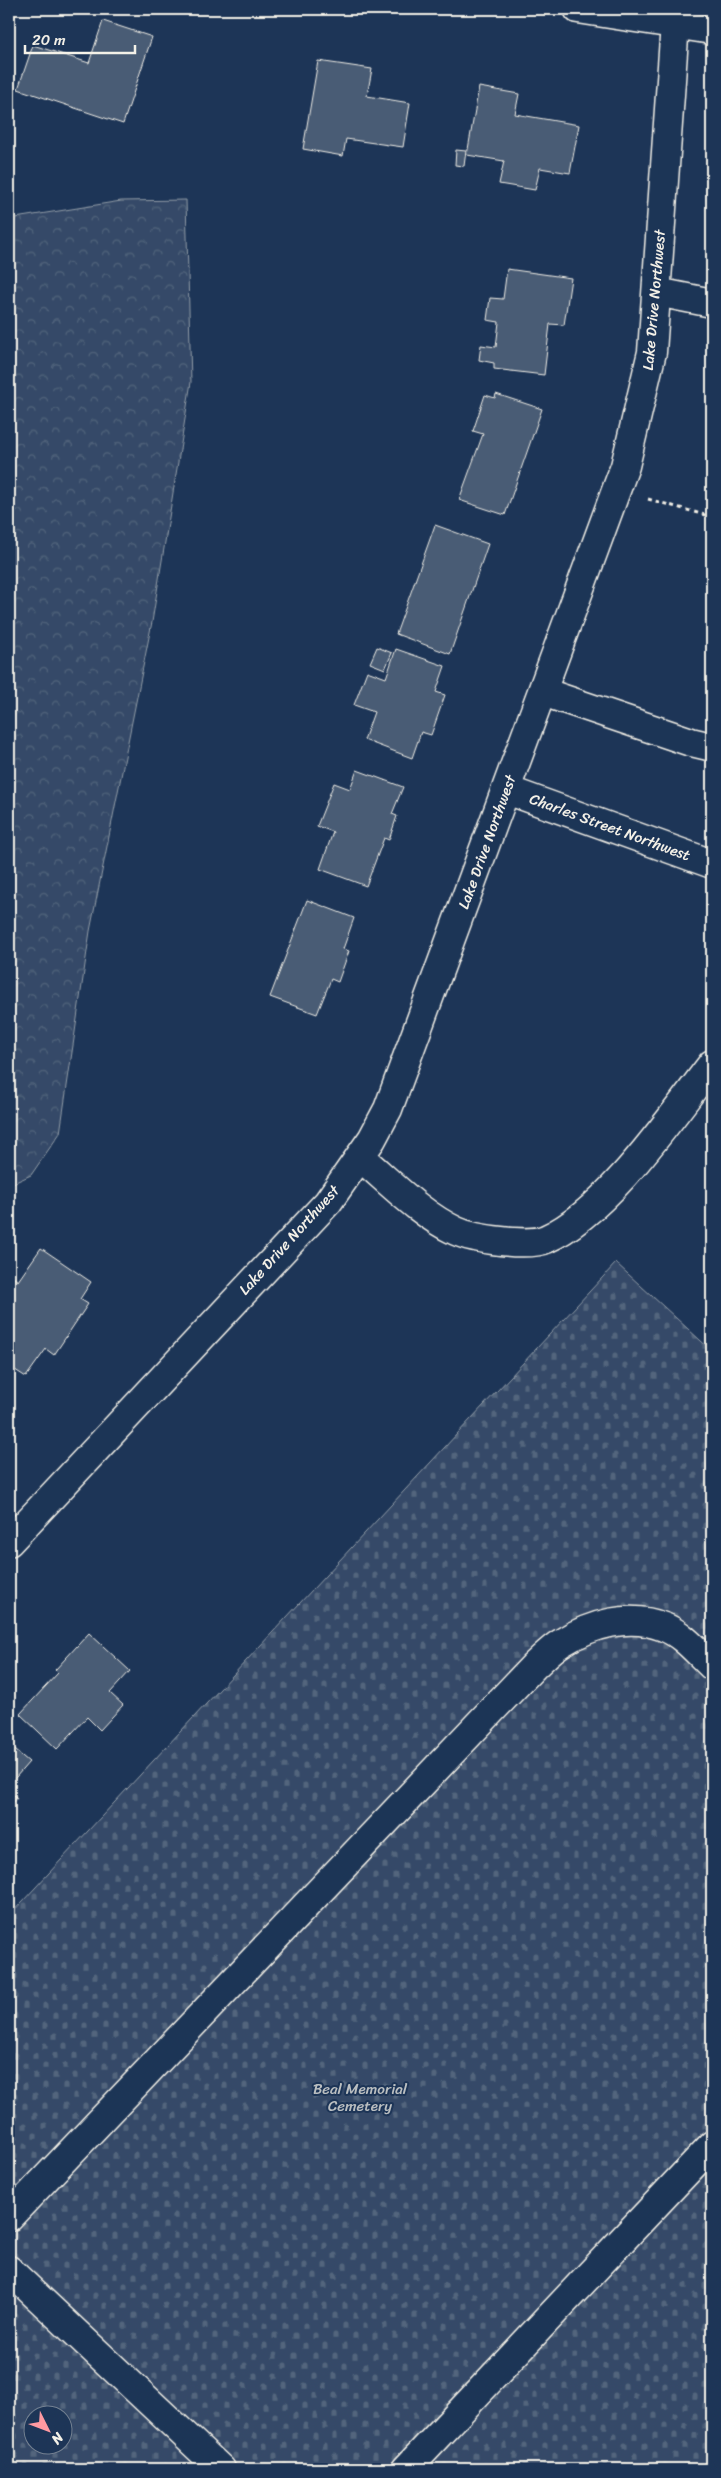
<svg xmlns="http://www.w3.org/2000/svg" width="721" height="2478" font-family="Sriracha,sans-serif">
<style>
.forest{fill:url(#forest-crowns);stroke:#949ea8}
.cemetery{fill:url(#cemetery-stones);stroke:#949ea8;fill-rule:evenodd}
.building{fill:#485b74;stroke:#f4f1e8}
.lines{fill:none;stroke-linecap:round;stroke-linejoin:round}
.minor-casing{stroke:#f4f1e8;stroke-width:31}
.path{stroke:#f4f1e8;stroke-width:3;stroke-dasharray:4 4;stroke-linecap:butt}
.minor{stroke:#1d3557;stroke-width:28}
.labels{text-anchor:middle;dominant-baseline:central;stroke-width:4;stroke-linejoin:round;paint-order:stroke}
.street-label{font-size:15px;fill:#f4f1e8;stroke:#1d3557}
.park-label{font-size:15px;fill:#bbbfc1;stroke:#1d3557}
</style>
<defs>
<pattern id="forest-crowns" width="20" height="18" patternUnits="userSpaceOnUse" patternTransform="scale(1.25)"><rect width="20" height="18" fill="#354a67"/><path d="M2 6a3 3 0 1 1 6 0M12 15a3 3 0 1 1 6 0" fill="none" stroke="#53657d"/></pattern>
<pattern id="cemetery-stones" width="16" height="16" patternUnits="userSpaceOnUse" patternTransform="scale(1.25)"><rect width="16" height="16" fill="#354a67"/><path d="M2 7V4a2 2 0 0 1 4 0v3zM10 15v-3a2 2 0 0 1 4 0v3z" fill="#53657d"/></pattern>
</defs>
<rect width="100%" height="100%" fill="#1d3557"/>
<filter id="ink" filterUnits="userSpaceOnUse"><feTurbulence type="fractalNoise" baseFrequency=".02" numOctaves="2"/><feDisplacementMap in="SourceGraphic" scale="10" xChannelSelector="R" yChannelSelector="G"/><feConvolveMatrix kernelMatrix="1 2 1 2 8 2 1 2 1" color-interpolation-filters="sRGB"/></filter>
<g filter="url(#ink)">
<!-- forest -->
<path class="forest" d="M186,200L191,382L152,622L90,931L60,1133L31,1175L9,1185V219L121,201Z"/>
<!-- cemetery -->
<path class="cemetery" d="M616,1263L712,1351V2469H9V1916ZM32,2416H62V2446H32Z"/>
<!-- building -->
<path class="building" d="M103,21L152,37L123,124L18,89L33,45L89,63Z
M318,61L372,69L367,96L410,103L403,147L346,139L343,156L303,149Z
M479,87L519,94L515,114L579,125L570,173L540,168L535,190L499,184L504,161L467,155Z
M456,150L466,151L464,166L455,165Z
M507,269L571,278L564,325L550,324L544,375L494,369V363L479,360L481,345L496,347L499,322L487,320L490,298L503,299Z
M496,394L542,409L505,515L459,500L483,434L473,431L485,395L495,398Z
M435,525L488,544L450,654L396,634Z
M377,647L392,653L385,669L370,663Z
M396,649L445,666L436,692L445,695L431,735L421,732L412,758L364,740L374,712L354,705L367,671L386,678Z
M357,770L403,787L392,814L397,816L389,840L384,838L366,886L320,869L333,832L317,826L334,783L350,789Z
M307,900L354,918L343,949L349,951L338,982L331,979L317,1014L270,997Z
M41,1248L91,1282L80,1299L88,1304L54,1355L46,1349L26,1377L9,1366V1274L18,1281Z
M89,1633L130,1671L110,1693L123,1705L100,1730L87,1717L57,1749L20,1714L58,1673L55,1670Z
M9,1745L29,1762L9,1785Z
M9,1790L17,1798L9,1808Z"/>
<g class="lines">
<defs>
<path id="minor" d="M578,9L712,30
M657,292L712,303
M543,692L691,742L712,747
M507,790L712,864
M360,1157C390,1182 420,1214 456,1231C473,1239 529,1247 546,1239C606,1213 671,1117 712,1064
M9,1542L328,1202L372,1139L388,1109L625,466L652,352L676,9
M9,2217L534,1666C543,1658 551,1649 561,1643C591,1624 630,1613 664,1627C683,1634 698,1653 712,1666
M9,2270L221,2469
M406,2469L712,2145"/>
</defs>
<!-- minor casing -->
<use href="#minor" class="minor-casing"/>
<!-- path -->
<path class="path" d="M648,499L712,517"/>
<!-- minor -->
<use href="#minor" class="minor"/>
</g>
</g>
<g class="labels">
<!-- street labels -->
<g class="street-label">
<text transform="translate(654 300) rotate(-85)">Lake Drive Northwest</text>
<text transform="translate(610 827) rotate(20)">Charles Street Northwest</text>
<text transform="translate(487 842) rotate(-70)">Lake Drive Northwest</text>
<text transform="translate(289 1240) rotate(-48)">Lake Drive Northwest</text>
</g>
<!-- park labels -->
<g class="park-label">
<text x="360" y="2089">Beal Memorial<tspan x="360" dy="17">Cemetery</tspan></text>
</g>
</g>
<!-- margin -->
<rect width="721" height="2478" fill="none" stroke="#1d3557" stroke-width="30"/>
<rect x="15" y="15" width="691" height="2448" fill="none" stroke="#f4f1e8" stroke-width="2" filter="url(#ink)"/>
<!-- north arrow -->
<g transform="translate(48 2430) rotate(132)"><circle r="24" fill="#1d3557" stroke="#738091"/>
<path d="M0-4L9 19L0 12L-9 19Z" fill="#ff9aa2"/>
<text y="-8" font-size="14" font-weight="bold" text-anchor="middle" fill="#f4f1e8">N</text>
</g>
<!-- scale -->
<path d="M25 45v8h110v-8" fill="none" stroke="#f4f1e8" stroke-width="2.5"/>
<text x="32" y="45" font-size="15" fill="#f4f1e8" stroke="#1d3557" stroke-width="4" paint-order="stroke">20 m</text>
</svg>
